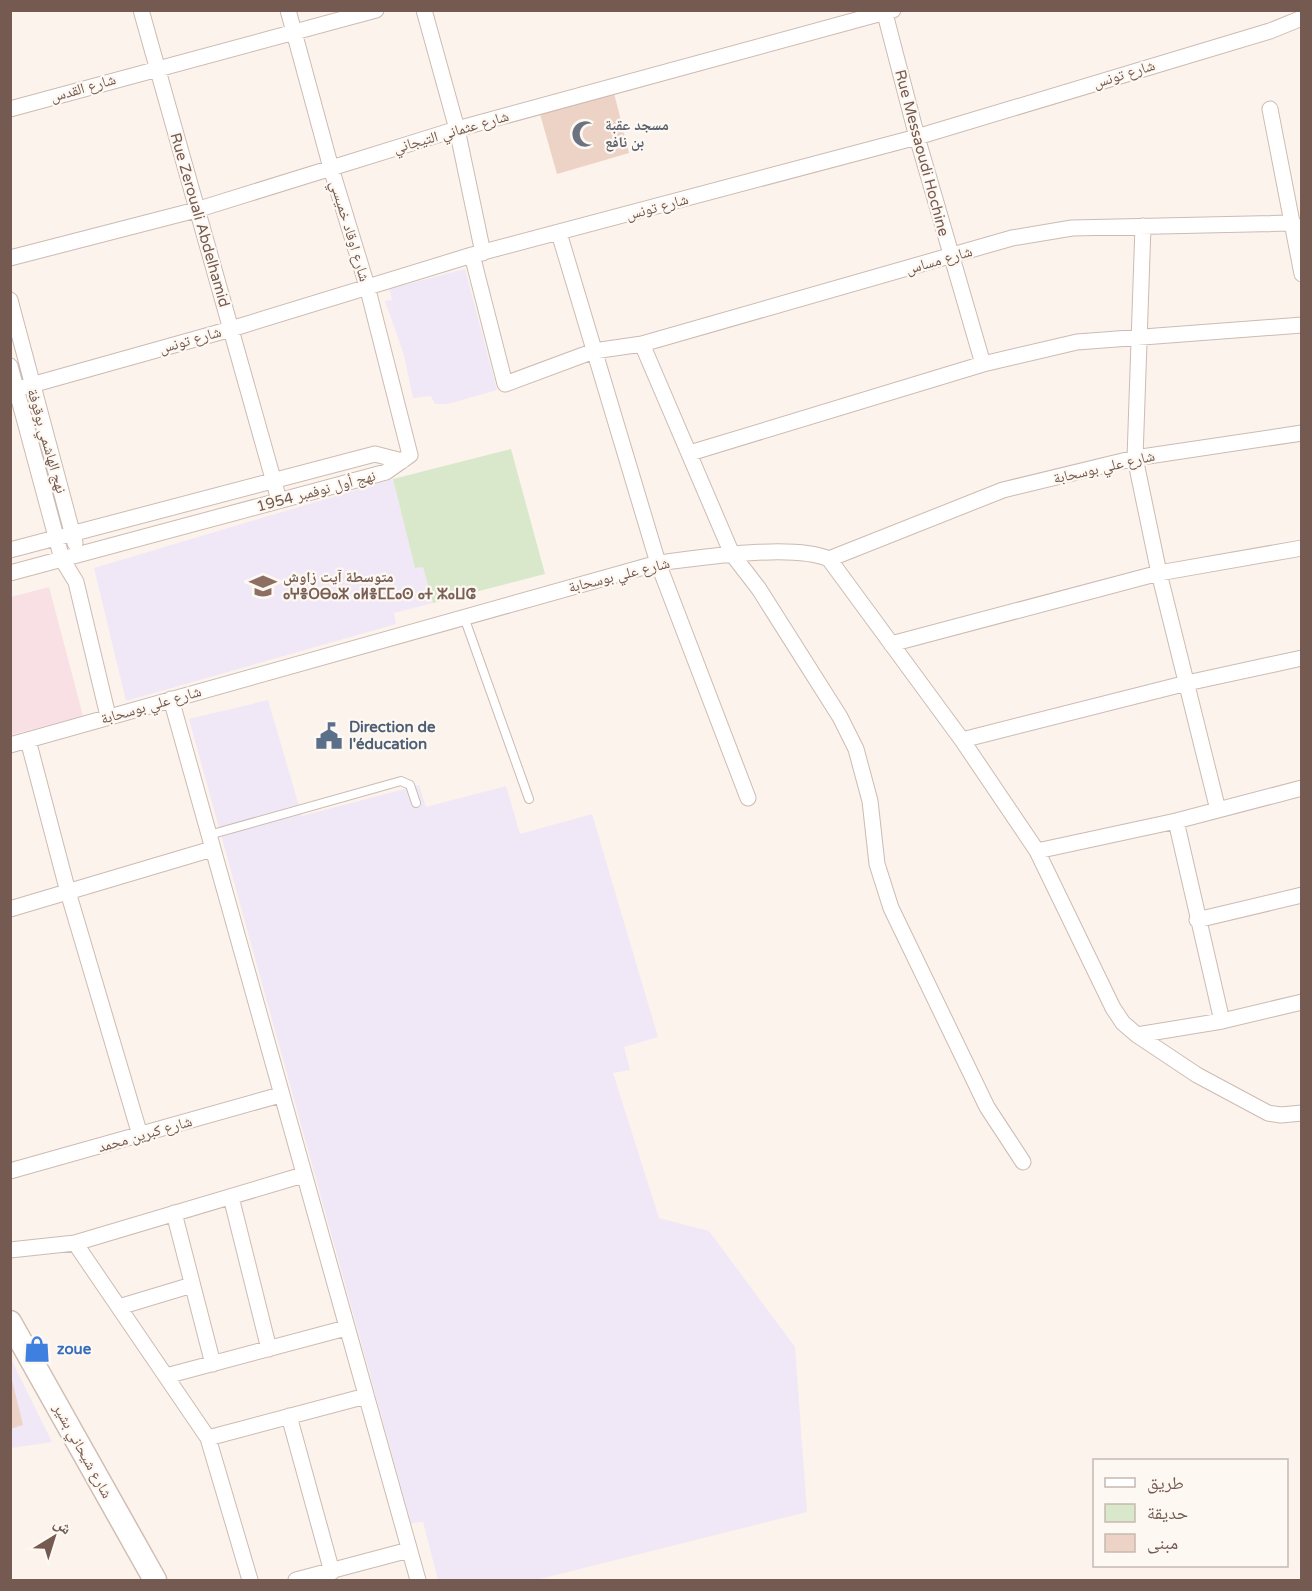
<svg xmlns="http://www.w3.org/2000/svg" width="1312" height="1591" font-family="'Varela Round','Noto Naskh Arabic','Noto Sans Tifinagh',sans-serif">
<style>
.education{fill:#f0e8f7}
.medical{fill:#f8e0e5}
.green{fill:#d9e8cb}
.building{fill:#edd2c6}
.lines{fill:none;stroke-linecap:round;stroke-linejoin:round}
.service-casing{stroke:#ccbbb2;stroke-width:10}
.minor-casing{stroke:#ccbbb2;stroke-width:17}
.secondary-casing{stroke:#d1bdb3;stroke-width:25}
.service{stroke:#fff;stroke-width:8}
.minor{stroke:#fff;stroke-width:15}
.secondary{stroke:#fff;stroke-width:22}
.labels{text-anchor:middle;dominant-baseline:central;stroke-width:4.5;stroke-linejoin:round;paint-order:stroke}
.street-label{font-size:15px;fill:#745a51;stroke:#fdf8f2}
.worship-label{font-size:15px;font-weight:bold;fill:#5b616d;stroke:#fdf8f2;text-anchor:start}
.education-label{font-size:15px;font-weight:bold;fill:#785e54;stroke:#fdf8f2;text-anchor:start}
.service-label{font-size:15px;font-weight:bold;fill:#4e5e75;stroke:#fdf8f2;text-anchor:start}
.shop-label{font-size:15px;font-weight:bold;fill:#366cbe;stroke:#fdf8f2;text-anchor:start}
</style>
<rect width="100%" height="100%" fill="#fbf3ec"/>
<!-- education -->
<path class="education" d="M465,269L497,390L448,404H435L431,396L413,398L404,355L385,301L392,300L389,289Z
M393,479L415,568L423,566L433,603L394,613L396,624L126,701L94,568Z
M268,700L302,816L419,785L426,807L506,786L520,834L592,814L658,1037L624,1047L630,1070L613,1073L659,1218L709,1231L795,1347L807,1512L536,1580H438L423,1522L411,1523L189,719Z
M10,1357L52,1442L11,1448Z"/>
<!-- medical -->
<path class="medical" d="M49,587L83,716L11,735V597Z"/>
<!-- green -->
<path class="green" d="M511,449L545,574L433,603L423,567L415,568L393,479Z"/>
<!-- building -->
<path class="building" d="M614,93L629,153L557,174L540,114Z
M11,1376L23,1425L10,1429V1377Z"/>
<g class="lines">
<defs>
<path id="service" d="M464,617L529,799
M209,835L401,781L410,785L416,803"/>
<path id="minor" d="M141,10L279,500
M424,10L457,129L483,253
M884,10L917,137L983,364
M10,109L376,10
M1270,109L1302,274
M1143,226L1135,458L1159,573L1218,810
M559,233L658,563L748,798
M472,255L505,384L594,351L642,344L1012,238L1072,228L1293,223
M10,258L196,210L457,129L893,10
M10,300L75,543
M642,344L732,554L759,589L840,717L856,749L870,801L877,864L891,908L987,1107L1023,1162
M10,366L62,559L76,582L108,716
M10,391L231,329L472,255L917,137L1270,31L1302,18
M690,453L983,364L1077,342L1302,325
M10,550L375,454L402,461
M829,559L962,740L1037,851L1113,1008L1123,1023L1137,1035L1197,1075L1268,1113L1281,1115L1302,1113
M10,573L386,472L410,455L367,286L331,168L288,10
M891,644L1159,573L1302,548
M171,699L418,1580
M28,740L68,892L140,1135
M962,740L1187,683L1302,658
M10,745L658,563C700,558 792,543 829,559L1003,490L1135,458L1302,433
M1176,821L1222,1021
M1037,851L1176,821L1302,788
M10,909L212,849
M1197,920L1302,895
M1137,1035L1222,1021L1302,1002
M10,1171L280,1095
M231,1197L269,1349
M174,1213L213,1364
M75,1243L208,1438L250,1580
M10,1250L75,1243L303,1175
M119,1307L192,1285
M166,1376L346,1328
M289,1416L332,1572
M208,1438L366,1396
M296,1580L409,1550"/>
<path id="secondary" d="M10,1322L155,1580"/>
</defs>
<!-- service casing -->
<use href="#service" class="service-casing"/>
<!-- minor casing -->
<use href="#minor" class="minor-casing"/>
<!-- secondary casing -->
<use href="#secondary" class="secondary-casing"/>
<!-- service -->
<use href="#service" class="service"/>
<!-- minor -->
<use href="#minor" class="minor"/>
<!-- secondary -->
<use href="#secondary" class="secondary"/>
</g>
<!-- icons -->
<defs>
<symbol id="mosque-bare" viewBox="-9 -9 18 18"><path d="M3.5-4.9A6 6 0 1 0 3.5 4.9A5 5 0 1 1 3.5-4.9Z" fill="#6b7280" stroke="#fdf8f2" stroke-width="2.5" paint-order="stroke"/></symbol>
<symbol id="school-bare" viewBox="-9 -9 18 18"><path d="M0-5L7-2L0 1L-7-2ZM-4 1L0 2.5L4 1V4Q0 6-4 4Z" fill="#8d6e63" stroke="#fdf8f2" stroke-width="2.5" paint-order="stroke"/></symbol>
<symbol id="civic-bare" viewBox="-9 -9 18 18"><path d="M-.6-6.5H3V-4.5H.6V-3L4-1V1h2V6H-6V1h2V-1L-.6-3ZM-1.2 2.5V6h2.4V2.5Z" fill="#5c6f8a" stroke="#fdf8f2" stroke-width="2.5" paint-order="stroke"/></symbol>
<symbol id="shop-bare" viewBox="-9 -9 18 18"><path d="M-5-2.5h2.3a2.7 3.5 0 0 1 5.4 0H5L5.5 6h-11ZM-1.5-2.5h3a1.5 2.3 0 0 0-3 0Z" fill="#3f7fe0" stroke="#fdf8f2" stroke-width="2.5" paint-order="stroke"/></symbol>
</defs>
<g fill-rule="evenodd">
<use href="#mosque-bare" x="566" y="115" width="38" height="38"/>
<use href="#school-bare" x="244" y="567" width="38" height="38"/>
<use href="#civic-bare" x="310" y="717" width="38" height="38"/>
<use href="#shop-bare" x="18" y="1330" width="38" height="38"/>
</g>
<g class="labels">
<!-- street labels -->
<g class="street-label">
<text transform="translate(1124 74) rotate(-17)">شارع تونس</text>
<text transform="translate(83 88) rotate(-16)">شارع القدس</text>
<text transform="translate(451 132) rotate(-16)">شارع عثماني التيجاني</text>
<text transform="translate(922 153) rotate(75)">Rue Messaoudi Hochine</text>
<text transform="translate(657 207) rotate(-15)">شارع تونس</text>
<text transform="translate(200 220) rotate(74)">Rue Zerouali Abdelhamid</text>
<text transform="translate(350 231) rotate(73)">شارع اوقاد خميسي</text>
<text transform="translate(939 260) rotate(-16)">شارع مساس</text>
<text transform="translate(190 340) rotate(-16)">شارع تونس</text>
<text transform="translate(47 441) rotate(74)">نهج الهاشمي بوقوفة</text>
<text transform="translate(1104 467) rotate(-13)">شارع علي بوسحابة</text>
<text transform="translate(316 491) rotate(-15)">نهج أول نوفمبر 1954</text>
<text transform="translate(619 575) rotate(-14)">شارع علي بوسحابة</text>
<text transform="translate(151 705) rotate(-16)">شارع علي بوسحابة</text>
<text transform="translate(145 1134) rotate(-16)">شارع كبرين محمد</text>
<text transform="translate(83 1451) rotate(61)">شارع شيحاني بشير</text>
</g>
<!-- worship labels -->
<g class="worship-label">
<text x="605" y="125">مسجد عقبة<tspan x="605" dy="17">بن نافع</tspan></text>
</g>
<!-- education labels -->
<g class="education-label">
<text x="283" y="577">متوسطة آيت زاوش<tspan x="283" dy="17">ⴰⵖⴻⵔⴱⴰⵣ ⴰⵍⴻⵎⵎⴰⵙ ⴰⵜ ⵣⴰⵡⵛ</tspan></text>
</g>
<!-- service labels -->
<g class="service-label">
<text x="349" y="727">Direction de<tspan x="349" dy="17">l'éducation</tspan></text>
</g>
<!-- shop labels -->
<g class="shop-label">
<text x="57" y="1349">zoue</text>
</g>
</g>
<!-- border -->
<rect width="1312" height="1591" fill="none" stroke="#745a51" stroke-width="24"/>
<!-- legend -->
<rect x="1093" y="1459" width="195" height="108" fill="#fdf8f2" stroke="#c6b9b2" stroke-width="1.5"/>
<rect x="1105" y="1478" width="30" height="9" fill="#ffffff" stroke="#c6b9b2" stroke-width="1.5"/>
<text x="1147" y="1489" font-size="18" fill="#745a51">طريق</text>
<rect x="1105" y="1504" width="30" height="18" fill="#d9e8cb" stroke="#c6b9b2" stroke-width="1.5"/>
<text x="1147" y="1519" font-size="18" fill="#745a51">حديقة</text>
<rect x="1105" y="1534" width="30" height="18" fill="#edd2c6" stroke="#c6b9b2" stroke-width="1.5"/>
<text x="1147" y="1549" font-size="18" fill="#745a51">مبنى</text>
<!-- north arrow -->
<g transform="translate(54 1537) rotate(38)" stroke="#fdf8f2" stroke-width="4.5" paint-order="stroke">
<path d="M0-4.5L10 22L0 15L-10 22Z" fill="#745a51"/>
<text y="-9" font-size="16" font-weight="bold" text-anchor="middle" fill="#745a51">ش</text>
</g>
</svg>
